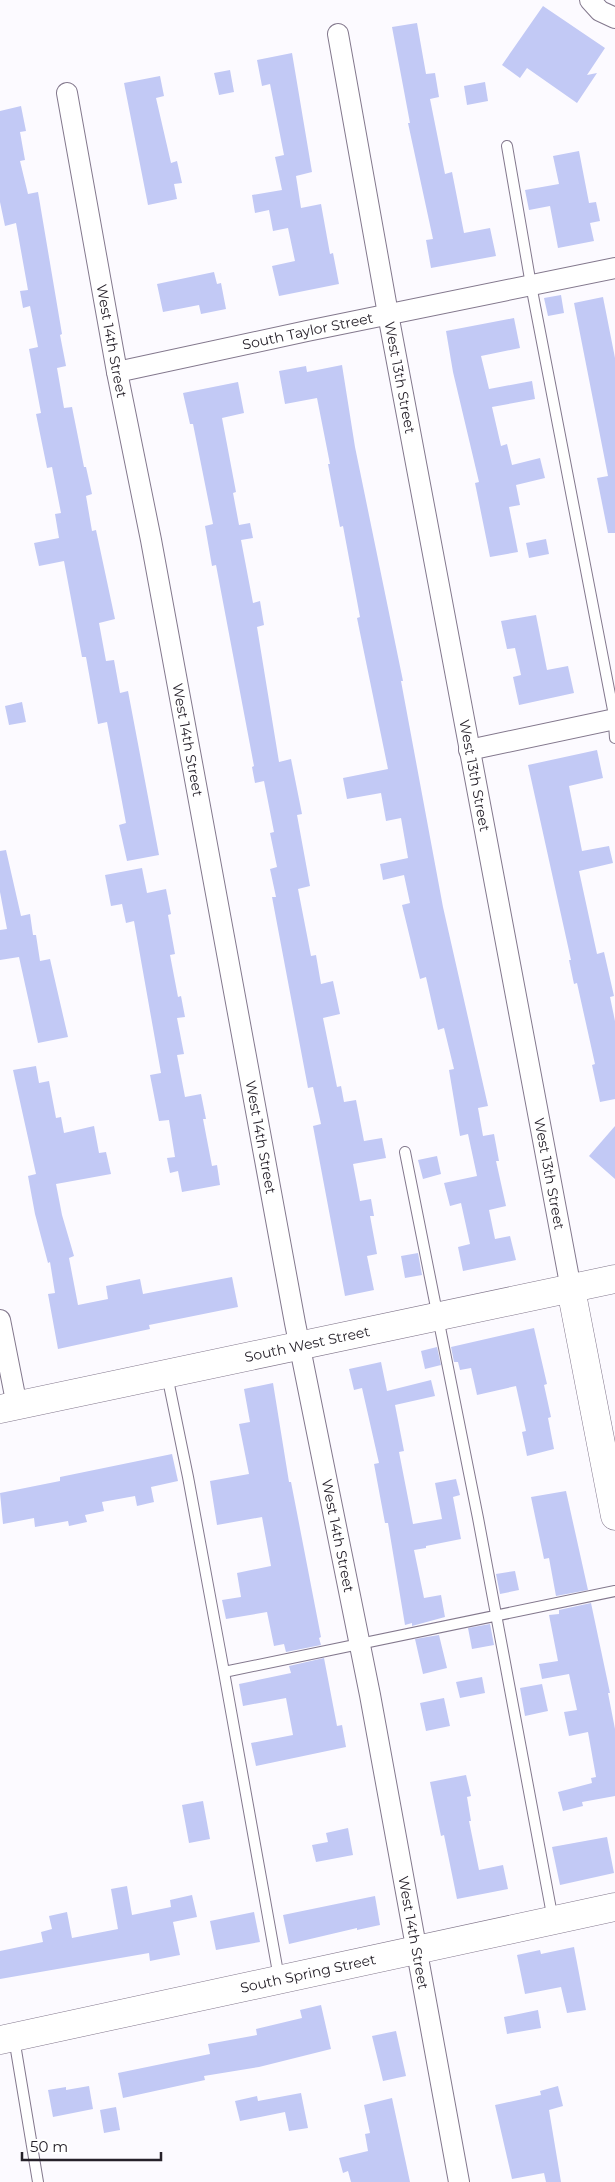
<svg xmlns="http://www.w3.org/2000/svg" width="615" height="2182" font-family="Montserrat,sans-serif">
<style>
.building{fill:#c2c9f5}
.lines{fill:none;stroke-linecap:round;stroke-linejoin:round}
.lane-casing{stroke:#83788d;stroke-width:12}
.street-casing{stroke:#83788d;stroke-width:22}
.secondary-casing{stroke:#83788d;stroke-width:29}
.lane{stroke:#fff;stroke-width:10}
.street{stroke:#fff;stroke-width:20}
.secondary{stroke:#fff;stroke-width:28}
.labels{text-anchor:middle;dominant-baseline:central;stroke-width:5;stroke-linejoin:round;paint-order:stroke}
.street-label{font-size:14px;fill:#26212a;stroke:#fff}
</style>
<rect width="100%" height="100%" fill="#fcfaff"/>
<!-- building -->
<path class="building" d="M543,6L605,48L587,75L597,73L577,103L527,68L520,78L502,65Z
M417,23L426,74L435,73L439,97L430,99L445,174L452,172L464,233L490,228L496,256L431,268L426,240L433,239L408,123H410L392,27Z
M292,53L312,172L296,176L301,208L321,204L330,254L333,253L339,284L279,296L272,266L295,261L288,228L273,231L269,210L255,213L252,195L282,190L275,157L284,155L270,84L262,86L257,60Z
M230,70L234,92L219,95L214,73Z
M160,76L164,96L156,98L171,163L177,161L182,183L174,184L177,199L148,205L124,83Z
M485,82L488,101L467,105L464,86Z
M21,106L26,131L20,132L25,160L20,161L28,194L38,192L62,334L60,335L66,366L57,368L64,408L72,407L84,467H86L92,494L86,496L92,531L96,530L115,619L99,623L106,661L114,660L120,693L128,691L159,855L127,861L119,825L126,823L107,722L98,724L86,657H82L64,561L39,566L34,543L59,538L55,514L61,513L52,467L47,468L36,414L41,413L29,349L38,347L30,306L23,308L20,291L28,290L16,223L5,226L0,202V111Z
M579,151L589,203L596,202L600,221L590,223L594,241L558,248L550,206L529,210L525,190L559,184L553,156Z
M214,272L217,284L221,283L226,309L201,314L199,305L163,312L157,284Z
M561,295L564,313L548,316L544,298Z
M603,297L615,358V533H608L597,478L608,476L574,303Z
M514,318L520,348L481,356L489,389L532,381L535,399L492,407L501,446L507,444L512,465L540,458L545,478L516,485L520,505L509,507L518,552L490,557L475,483L479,482L453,372L446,331Z
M342,365L355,447L403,681H401L443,907L488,1106L478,1108L483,1136L494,1134L499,1161H496L506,1206L489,1210L495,1239L510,1236L516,1260L463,1271L458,1247L470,1244L461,1203L450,1206L444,1183L477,1176L468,1134L460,1136L449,1070L454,1069L444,1028L438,1030L426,977L420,979L402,905L410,903L404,875L383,880L380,864L408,858L401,818L386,821L381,793L347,799L343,778L388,769L357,618L360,617L343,526L340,527L328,464H330L317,398L285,404L279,371L306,366L307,372Z
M238,382L244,413L222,418L236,492L233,493L239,525L250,523L253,538L241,540L253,603L260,601L264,625L257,627L279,762L291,759L302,814L297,815L310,886L298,889L311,956L316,955L321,984L333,981L340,1014L323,1018L337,1087L341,1086L344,1102L356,1100L364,1141L382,1138L386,1158L353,1164L360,1201L371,1199L374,1216H370L377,1254L367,1256L374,1290L345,1296L313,1126L321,1124L313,1087L308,1088L272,897H276L270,869L277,867L270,833L274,832L264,781L255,783L252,767L254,766L216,565L212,566L205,526L213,524L193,424H190L183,393Z
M546,539L549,554L529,558L526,543Z
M536,615L547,670L568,666L574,693L519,705L513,677L521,675L515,648L507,649L501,621Z
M22,702L26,722L9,725L5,706Z
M597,750L603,778L569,786L582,851L609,846L613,863L579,871L597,954L604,952L614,996L610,997L615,1021V1099L600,1102L592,1065L595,1064L577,983L574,984L569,960H571L528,765Z
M6,850L21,916L30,914L33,935H36L40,961L50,959L68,1037L38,1043L19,957L0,960V930L7,929L0,892V851Z
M142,868L147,893L166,889L171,914L168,915L175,954L170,955L178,997L181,996L185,1017L177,1018L184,1054L177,1055L185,1097L201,1094L206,1119H203L212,1166L217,1165L220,1185L182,1192L178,1171L170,1173L167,1158L175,1157L169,1120L159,1121L150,1075L161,1073L134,921L126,923L122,904L111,906L105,875Z
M36,1066L39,1083L49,1081L56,1118L61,1117L64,1133L94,1126L99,1153L106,1152L111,1174L56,1184L62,1215L74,1256L69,1258L78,1305L108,1299L106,1286L140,1279L143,1294L232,1277L238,1307L149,1325L150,1329L58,1349L48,1294L55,1293L50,1262L48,1263L35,1214L28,1176L36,1174L13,1070Z
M615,1126V1179L589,1156Z
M437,1156L441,1174L423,1179L418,1160Z
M418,1253L422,1275L405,1278L401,1256Z
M534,1328L547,1384L544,1385L551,1417L548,1418L554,1449L527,1456L522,1432L526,1431L516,1386L477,1395L471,1368L460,1370L458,1362H454L451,1347Z
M437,1347L441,1365L425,1369L421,1351Z
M381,1362L387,1391L431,1380L435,1396L395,1405L404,1451L399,1452L413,1524L442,1519L435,1483L456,1479L460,1495L453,1497L461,1539L426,1546V1548L414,1550L424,1598L441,1595L445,1617L412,1626V1623L405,1625L388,1523H385L374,1464L379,1463L362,1388L354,1390L349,1369Z
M273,1383L289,1482H291L321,1637L319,1638L321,1645L286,1652L284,1644L274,1646L267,1612L226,1619L222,1600L241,1597L237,1573L271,1566L262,1517L217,1525L210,1481L249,1474L239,1424L250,1422L244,1389Z
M172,1454L178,1481L151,1487L154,1502L137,1506L135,1496L102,1502L104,1511L85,1515L87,1522L69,1526L68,1521L35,1527L34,1518L3,1524L0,1493L60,1481V1477Z
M566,1491L588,1590L556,1596L549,1558L544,1559L531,1497Z
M515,1571L519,1590L500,1594L496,1574Z
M591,1603L610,1693H608L615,1729V1796L582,1802L583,1806L563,1811L558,1792L592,1783L591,1778L596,1777L588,1732L569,1736L564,1712L577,1710L569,1674L542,1679L539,1664L558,1661L549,1615L559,1614V1610Z
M490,1624L494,1645L472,1649L468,1628Z
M439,1635L447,1668L423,1674L415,1639Z
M324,1658L337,1726L342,1725L346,1747L256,1766L251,1743L293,1735L286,1698L243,1706L239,1684L291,1673L289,1666Z
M482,1677L485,1693L460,1698L456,1682Z
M542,1684L548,1711L525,1716L520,1688Z
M444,1698L450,1726L426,1731L420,1703Z
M466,1775L471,1796L467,1797L471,1821H469L479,1870L503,1865L508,1889L457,1899L444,1835L441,1836L430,1782Z
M203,1801L210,1839L189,1843L182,1805Z
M348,1828L353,1855L316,1862L312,1845L328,1842L326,1833Z
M607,1837L614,1873L560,1885L552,1847Z
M127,1886L132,1915L171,1907L170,1900L192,1895L197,1917L173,1922L180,1955L150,1961L149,1953L0,1979V1951L43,1942L41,1932L52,1929L49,1916L67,1912L72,1938L118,1929L111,1889Z
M375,1896L380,1925L357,1930V1928L289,1944L283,1915Z
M254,1912L260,1942L216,1950L210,1921Z
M574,1947L586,2010L567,2013L561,1987L525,1994L517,1955L540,1950L541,1954Z
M321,2005L331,2049L259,2067L204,2076L205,2080L123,2098L118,2073L210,2054L208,2044L257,2035L256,2029L302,2018L300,2010Z
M538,2010L541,2028L507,2034L504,2017Z
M396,2031L406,2076L383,2081L372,2036Z
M89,2086L93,2109L53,2117L48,2090L66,2087V2090Z
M558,2086L563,2106L549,2110L561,2182H546L544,2173L512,2179L495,2105L541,2095L540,2091Z
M301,2093L308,2128L289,2131L285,2112L240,2121L235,2101L257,2096L258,2101Z
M392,2098L410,2182H351L348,2171L343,2173L339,2158L368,2151L365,2134L370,2133L364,2105Z
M116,2107L120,2130L104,2133L100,2110Z"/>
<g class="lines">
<defs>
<path id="lane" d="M507,146L531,285L613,710L615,738
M405,1152L478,1518L553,1920
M167,1375L188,1477L224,1672L279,1978
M224,1672L615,1591
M14,2038L38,2182"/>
<g id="street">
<path d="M590,0L600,11L615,18"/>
<path id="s1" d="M338,34L388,314L571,1289"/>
<path id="s2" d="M67,93L117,372L151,540L295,1323L370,1695L459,2182"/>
<path id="s3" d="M117,372L307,331L615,268"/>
<path d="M469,750L615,719"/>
<path d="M0,1320L17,1406"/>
</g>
<g id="secondary">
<path d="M571,1289L615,1516"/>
<path id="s4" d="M0,1409L615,1279"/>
<path id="s5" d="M0,2040L615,1907"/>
</g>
</defs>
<!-- lane casing -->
<use href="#lane" class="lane-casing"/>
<!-- street casing -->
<use href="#street" class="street-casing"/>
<!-- secondary casing -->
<use href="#secondary" class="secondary-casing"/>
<!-- lane -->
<use href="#lane" class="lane"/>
<!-- street -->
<use href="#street" class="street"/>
<!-- secondary -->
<use href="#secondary" class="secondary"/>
</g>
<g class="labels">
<!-- street labels -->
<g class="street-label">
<text stroke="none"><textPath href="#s3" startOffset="195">South Taylor Street</textPath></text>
<text stroke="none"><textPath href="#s2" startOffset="252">West 14th Street</textPath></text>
<text stroke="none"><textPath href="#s1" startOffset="349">West 13th Street</textPath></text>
<text stroke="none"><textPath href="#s2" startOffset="658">West 14th Street</textPath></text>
<text stroke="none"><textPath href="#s1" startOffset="754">West 13th Street</textPath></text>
<text stroke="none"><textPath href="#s2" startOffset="1062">West 14th Street</textPath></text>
<text stroke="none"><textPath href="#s1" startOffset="1159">West 13th Street</textPath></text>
<text stroke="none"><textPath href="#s4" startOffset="314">South West Street</textPath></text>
<text stroke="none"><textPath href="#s2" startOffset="1468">West 14th Street</textPath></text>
<text stroke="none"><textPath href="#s2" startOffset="1872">West 14th Street</textPath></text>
<text stroke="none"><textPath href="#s5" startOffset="315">South Spring Street</textPath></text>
</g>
</g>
<!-- scale -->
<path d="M22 2152v8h139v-8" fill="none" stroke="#26212a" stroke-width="2.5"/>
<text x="30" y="2152" font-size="15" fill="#26212a" stroke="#ffffff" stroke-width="4" paint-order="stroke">50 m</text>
</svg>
